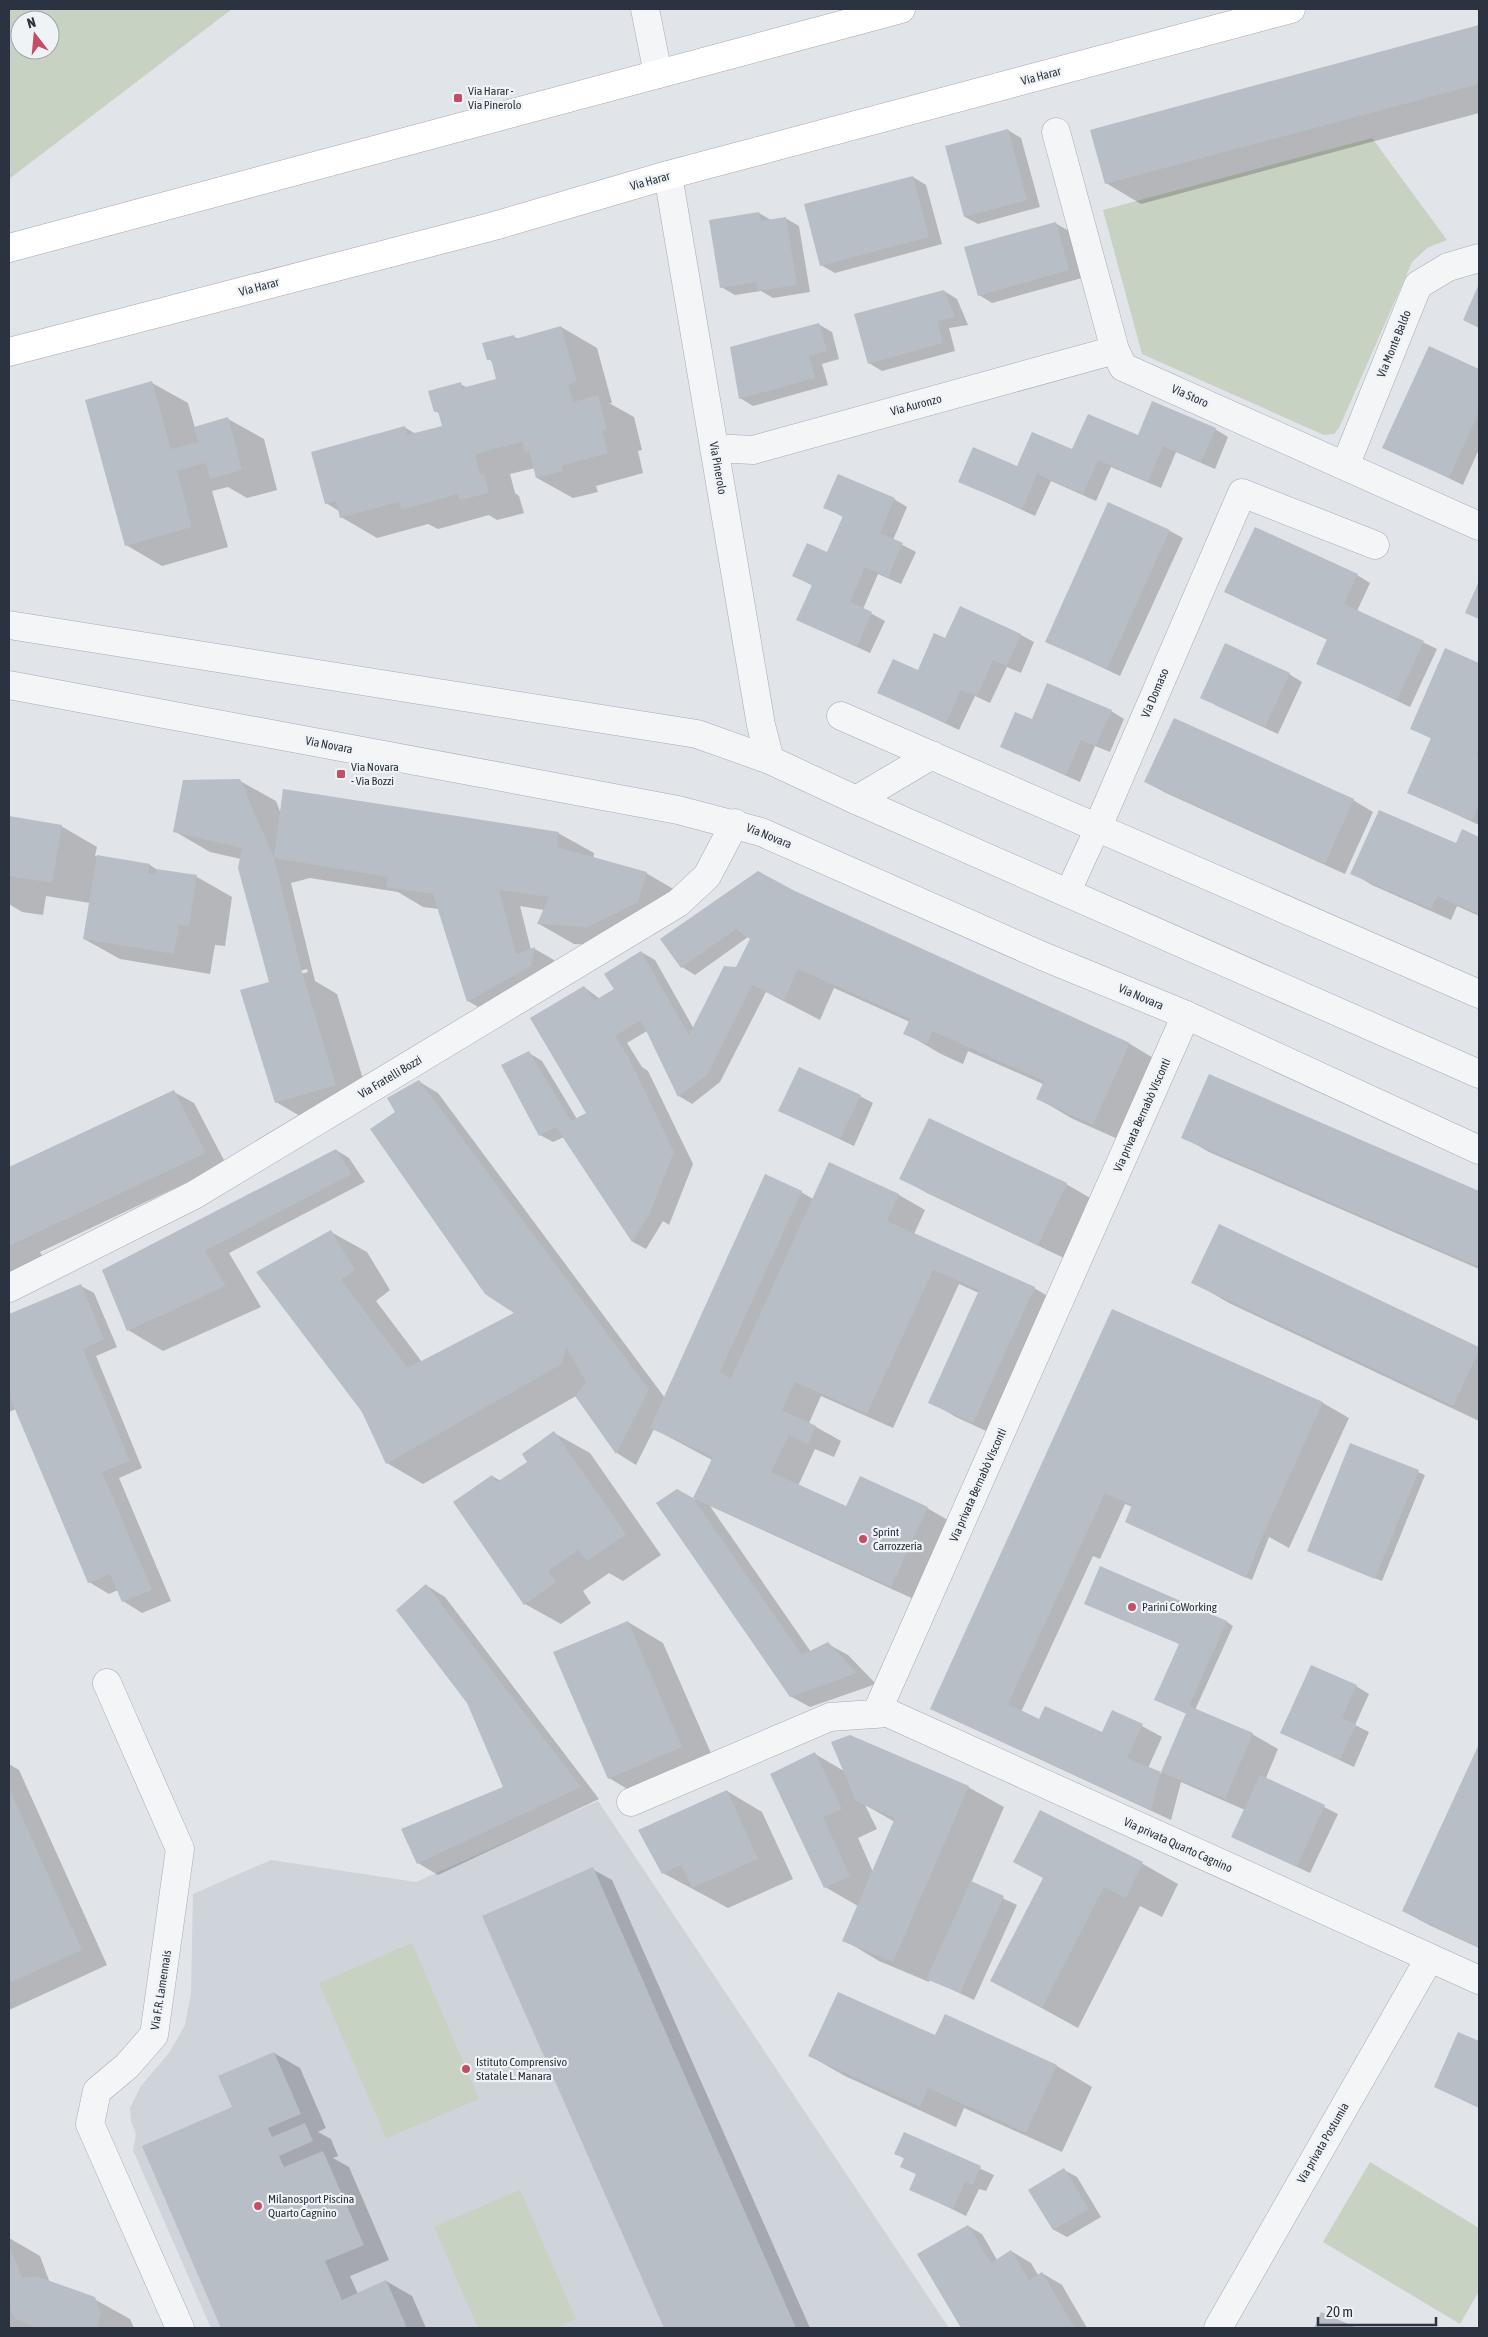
<svg xmlns="http://www.w3.org/2000/svg" width="1488" height="2337" font-family="'Asap Condensed',sans-serif">
<style>
.built{fill:#cfd3da}
.green{fill:#c7d2c2;fill-rule:evenodd}
.shadow{fill:#0003;fill-rule:evenodd}
.building{fill:#b8bec5}
.lines{fill:none;stroke-linecap:round;stroke-linejoin:round}
.pedestrian-casing{stroke:#a6abb2;stroke-width:26}
.minor-casing{stroke:#a6abb2;stroke-width:29}
.tertiary-casing{stroke:#a6abb2;stroke-width:29}
.primary-casing{stroke:#a1a9b3;stroke-width:29}
.pedestrian{stroke:#f3f5f7;stroke-width:25}
.minor{stroke:#f3f5f7;stroke-width:28}
.tertiary{stroke:#f3f5f7;stroke-width:28}
.primary{stroke:#fff;stroke-width:28}
.poi-dot{fill:#c54e67;stroke:#f0f3f6;stroke-width:2}
.labels{text-anchor:middle;dominant-baseline:central;stroke-width:4.5;stroke-linejoin:round;paint-order:stroke}
.street-label{font-size:12px;fill:#2a333f;stroke:#f0f3f6}
.poi-label{font-size:12px;fill:#2a333f;stroke:#f0f3f6;text-anchor:start}
</style>
<rect width="100%" height="100%" fill="#e1e4e8"/>
<!-- built -->
<path class="built" d="M598,1801L949,2328H211L133,2150L136,2134L131,2121L130,2108L141,2086L169,2053L185,2025L191,1993L193,1894L271,1860L416,1882Z"/>
<!-- green -->
<path class="green" d="M9,9H232L9,179ZM20,20H50V50H20Z
M1372,138L1447,240L1427,248L1412,262L1339,428L1334,434L1324,435L1142,354L1103,210Z
M412,1943L479,2099L386,2138L319,1983Z
M1370,2162L1479,2228V2291L1460,2324L1323,2242Z
M520,2190L576,2319L556,2328H478L434,2227Z"/>
<!-- shadow -->
<path class="shadow" d="M1479,26V113L1141,204L1106,183L1091,130Z
M1008,130L1021,138L1040,207L978,224L965,217Z
M913,177L926,185L942,244L835,273L821,265Z
M759,213L771,220L785,218L799,226L810,292L773,298L761,291L735,295L721,287Z
M1055,223L1069,231L1082,278L992,303L979,295Z
M944,291L957,299L968,325L949,328L955,351L882,371L869,363Z
M818,324L832,332L839,359L822,364L828,385L753,406L740,398Z
M561,327L597,348L612,403H609L634,417L642,450L638,451L643,473L596,486L598,492L573,498L537,478L535,468L510,474L515,493L519,496L524,513L497,520L489,515L438,529L428,524L377,538L341,517L339,511L326,503L404,427L416,434L443,427L440,414L435,411L460,384L468,388L498,380L493,362L488,359L513,336L518,339Z
M1429,347L1479,370V449L1463,485L1384,447Z
M152,383L188,403L195,428L228,419L264,439L277,490L247,498L228,487L212,491L228,547L162,566L126,545Z
M1215,429L1228,437L1215,469L1176,452L1161,488L1111,467L1096,501L1051,481L1035,516L960,481L1138,436Z
M894,499L907,507L893,540L916,552L901,584L878,574L863,609L885,621L870,653L798,620L813,586L794,575L828,553L843,517L825,507Z
M1170,531L1183,538L1120,676L1046,641Z
M1357,575L1370,583L1357,611L1437,649L1410,707L1318,663L1328,640L1239,599Z
M1021,635L1034,642L1021,673L1007,667L990,703L975,696L959,730L879,692L919,672L946,640Z
M1446,650L1479,664V825L1408,792L1432,739L1411,728Z
M1289,674L1302,682L1278,734L1215,705Z
M1111,711L1124,719L1110,752L1095,746L1080,782L1002,747L1033,721Z
M240,781L276,801L281,814L558,833L594,853L593,859L646,873L682,894L674,922L625,947L574,944L539,924L544,910L520,906L531,950L535,949L554,960L551,977L488,1013L468,1001L439,909L423,907L398,892L310,878L291,883L315,981L337,994L371,1105L312,1123L276,1102L272,982L241,859L210,852L174,831ZM307,969L308,972L279,980V977Z
M1146,782L1353,800L1373,812L1345,874L1166,793Z
M9,818L61,826L97,847L95,856L150,865L159,871L197,877L232,897L225,946L215,945L210,974L120,959L84,939L90,903L46,896L43,915L22,912L9,904Z
M1463,831L1479,838V916L1457,906L1451,920L1372,885L1352,873L1457,845Z
M794,893L1130,1044L1165,1065L1129,1144L1073,1119L1037,1098L1043,1084L968,1051L963,1064L941,1054L905,1033L910,1022L834,988L820,1020L766,992L720,1082L692,1104L679,1096L647,1031L627,1043L642,1067L648,1071L693,1164L669,1225L663,1221L646,1249L633,1242L564,1137L553,1142L540,1135L529,1053L542,1061L577,1119L586,1115L584,987L600,999L615,989L641,952L655,960L694,1029L736,968L751,939L748,937L695,975L682,967L661,939Z
M1210,1076L1479,1193V1269L1209,1152L1183,1137Z
M418,1081L438,1093L665,1398L801,1192L813,1199L829,1164L899,1195L925,1210L914,1234L1034,1288L1060,1303L999,1437L956,1417L930,1402L979,1293L959,1284L893,1428L821,1396L809,1423L841,1441L834,1457L815,1449L798,1486L847,1508H927L953,1523L918,1601L710,1506L811,1652L828,1644L848,1655L876,1684L810,1707L790,1696L694,1500L712,1460L654,1429L636,1465L617,1453L576,1396L423,1484L387,1463L363,1411L331,1232L367,1252L390,1290L376,1301L422,1362L516,1313L396,1112Z
M174,1092L194,1103L226,1164L40,1252L47,1265L9,1281V1168Z
M860,1096L873,1103L854,1146L780,1111Z
M929,1120L1066,1184L1092,1199L1064,1258L927,1193L901,1178Z
M336,1150L349,1158L365,1182L229,1253L261,1307L163,1351L128,1330L103,1271Z
M1220,1226L1479,1348V1421L1229,1303L1193,1282Z
M81,1286L94,1293L117,1347L96,1356L142,1468L119,1478L171,1601L142,1613L123,1601L118,1590L109,1594L89,1582L16,1409L9,1412V1315Z
M1112,1310L1273,1380L1323,1403L1349,1418L1289,1548L1269,1537L1252,1580L1126,1522L1133,1507L1125,1504L1100,1559L1093,1556L1021,1712L1040,1720L1102,1734L1142,1726L1162,1737L1148,1768L1161,1774L1187,1714L1162,1703L1180,1644L1100,1568L1227,1622L1233,1626L1195,1710L1252,1734L1278,1749L1266,1778L1338,1814L1310,1873L1233,1837L1245,1810L1181,1782L1171,1820L931,1709Z
M554,1433L590,1453L661,1555L623,1581L609,1573L583,1591L591,1603L561,1624L525,1604L492,1476L501,1481L528,1462Z
M1351,1444L1425,1475L1382,1581L1308,1551Z
M426,1585L445,1597L599,1799L438,1875L418,1863L505,1788Z
M628,1622L663,1643L717,1767L644,1799L609,1778Z
M1356,1686L1369,1694L1355,1725L1369,1732L1354,1767L1282,1733Z
M1479,1747V1948L1429,1925L1403,1911Z
M815,1754L844,1771L968,1787L1004,1807L971,1883L1017,1905L974,2000L930,1979L929,1982L879,1961L844,1940L858,1906L825,1887ZM865,1805L895,1822L873,1872L858,1838L877,1829Z
M9,1764L19,1770L107,1965L9,2010Z
M727,1791L762,1812L793,1879L728,1908L663,1873Z
M1041,1812L1143,1864L1178,1884L1162,1917L1140,1906L1078,2028L992,1981L1044,1879Z
M592,1869L612,1880L810,2328H665L484,1916Z
M945,2016L1057,2066L1092,2087L1062,2152L964,2108L956,2127L845,2076L810,2056L935,2037Z
M1458,2034L1479,2043V2108L1435,2087Z
M274,2053L300,2068L326,2128L318,2132L331,2139L338,2156L333,2158L349,2167L389,2260L350,2276L358,2294L386,2281L412,2296L426,2328H222L144,2147L234,2108Z
M905,2134L994,2175L986,2191L979,2189L966,2216L911,2189L917,2175L905,2159L896,2153Z
M1064,2170L1077,2177L1101,2217L1067,2237L1054,2230L1030,2190Z
M968,2226L982,2234L997,2260L1011,2251L1031,2263L1038,2275L1042,2273L1062,2285L1087,2328H962L919,2255Z
M9,2238L40,2256L50,2283L94,2299L130,2319L134,2328H9Z"/>
<!-- building -->
<path class="building" d="M1479,25V84L1105,184L1090,130Z
M1008,129L1027,200L964,217L945,146Z
M913,176L929,237L820,266L804,204Z
M759,212L761,221L786,217L797,285L758,291L756,282L720,288L709,220Z
M1056,222L1069,270L978,296L964,247Z
M1479,284V328L1463,320Z
M944,290L955,317L937,321L943,343L868,364L854,314Z
M819,323L827,351L809,356L815,378L739,399L730,347Z
M561,326L577,382L568,385L573,402L598,395L607,429L602,431L608,453L561,466L563,471L536,478L529,451L524,452L522,442L475,454L480,475L484,474L489,493L460,500L458,494L401,510L399,502L340,518L336,501L325,504L311,452L405,426L407,435L442,426L438,411L434,412L428,391L461,382L462,388L496,379L491,359L487,360L482,343L514,335L515,339Z
M1429,346L1479,369V412L1449,478L1382,448Z
M152,381L171,449L198,442L194,427L228,417L242,470L210,479L206,463L177,471L192,527L125,546L85,400Z
M1152,401L1216,428L1201,462L1163,446L1148,482L1098,460L1083,494L1037,474L1022,509L958,482L973,447L1017,466L1032,432L1072,449L1088,414L1138,435Z
M838,474L895,498L880,533L903,543L888,577L865,567L850,602L872,612L857,647L796,620L812,585L792,576L807,543L827,552L843,516L823,508Z
M1108,502L1170,530L1107,669L1045,642Z
M1255,527L1358,574L1344,604L1424,641L1397,700L1316,664L1327,639L1224,592Z
M1479,581V619L1465,613Z
M960,606L1021,634L1007,666L993,660L977,696L961,690L946,723L877,693L893,659L918,670L934,633L945,638Z
M1225,643L1290,673L1265,727L1200,698Z
M1445,648L1479,663V749L1476,756L1479,757V804L1472,821L1407,793L1431,738L1410,729Z
M1047,683L1112,710L1096,746L1081,740L1066,775L1000,747L1015,712L1032,719Z
M1174,718L1354,799L1325,864L1144,782Z
M240,779L274,858L302,972L336,1085L275,1103L240,990L269,982L238,868L242,848L173,832L183,780Z
M283,789L559,832L557,847L647,872L638,902L588,927L537,924L549,897L499,890L516,954L535,947L531,966L467,1002L433,894L386,887L388,877L274,858Z
M1379,810L1456,843L1462,829L1479,837V914L1437,896L1431,909L1350,874Z
M9,816L62,825L52,883L9,876Z
M97,855L150,864L148,873L155,874L156,869L197,875L189,926L179,925L174,954L83,939Z
M758,871L795,891L1130,1043L1093,1125L1036,1099L1044,1081L932,1031L927,1044L903,1034L910,1019L798,969L784,1000L752,985L707,1075L678,1097L641,1020L615,1036L629,1058L674,1152L649,1215L632,1242L556,1127L539,1136L501,1065L529,1051L571,1121L586,1113L530,1018L584,986L594,1001L614,989L604,974L641,951L689,1035L724,966L736,967L750,939L736,929L681,968L660,939Z
M799,1067L861,1095L840,1139L778,1111Z
M1209,1074L1479,1191V1267L1181,1138Z
M419,1080L649,1390L616,1454L575,1396L586,1382L566,1347L562,1364L386,1464L362,1412L256,1272L331,1230L355,1270L341,1280L408,1368L514,1313L485,1294L370,1129L395,1112L387,1098Z
M174,1090L206,1153L9,1246V1167Z
M929,1118L1067,1183L1038,1245L899,1179Z
M336,1149L352,1174L205,1251L226,1286L127,1331L102,1270Z
M829,1162L899,1194L887,1221L1035,1287L973,1423L928,1403L979,1290L933,1270L867,1414L795,1382L782,1410L816,1426L808,1444L789,1435L771,1472L846,1506L860,1476L928,1507L891,1587L693,1498L802,1655L828,1642L857,1673L790,1697L656,1503L677,1489L693,1498L713,1457L650,1428L765,1174L802,1191L720,1372L731,1378Z
M1219,1224L1479,1347V1351L1453,1406L1191,1283Z
M81,1284L104,1339L83,1349L130,1461L102,1472L152,1590L122,1602L110,1574L88,1583L9,1395V1314Z
M1112,1309L1323,1402L1263,1535L1246,1578L1125,1522L1132,1505L1105,1493L1008,1704L1039,1719L1045,1706L1102,1732L1112,1710L1143,1724L1127,1758L1161,1772L1186,1713L1154,1700L1179,1644L1084,1604L1100,1566L1227,1621L1189,1706L1253,1733L1225,1799L1161,1772L1151,1810L930,1709Z
M554,1431L626,1534L587,1561L578,1550L548,1571L556,1582L524,1605L453,1502L492,1475L497,1482L527,1462L522,1454Z
M1350,1443L1419,1470L1375,1579L1307,1551Z
M426,1584L581,1787L417,1864L401,1829L503,1787L467,1703L396,1610Z
M628,1621L682,1747L608,1779L553,1652Z
M1311,1665L1357,1685L1342,1718L1356,1724L1340,1760L1280,1733Z
M850,1735L969,1786L893,1962L842,1941L895,1818L856,1801L831,1742Z
M1479,1744V1947L1402,1911Z
M815,1752L842,1809L823,1817L850,1876L824,1888L770,1774Z
M1260,1775L1325,1805L1297,1867L1231,1837Z
M9,1788L82,1950L9,1983Z
M727,1790L758,1859L692,1888L681,1865L662,1874L638,1830Z
M1040,1810L1143,1862L1126,1898L1104,1887L1042,2008L990,1981L1043,1878L1013,1862Z
M593,1867L796,2328H664L482,1916Z
M971,1881L1004,1896L960,1993L926,1979Z
M838,1992L935,2035L945,2014L1057,2065L1026,2133L928,2088L920,2107L808,2056Z
M1458,2032L1479,2041V2107L1434,2087Z
M274,2052L301,2114L268,2128L272,2137L305,2123L313,2141L279,2156L284,2167L323,2151L364,2245L325,2261L342,2300L386,2280L407,2328H221L142,2146L232,2107L218,2076Z
M904,2132L981,2166L973,2185L965,2182L953,2209L909,2190L916,2174L900,2167L904,2158L894,2154Z
M1064,2168L1089,2209L1053,2230L1028,2190Z
M968,2225L991,2263L1011,2250L1029,2280L1042,2272L1075,2328H961L917,2254Z
M9,2245L22,2278L36,2276L95,2297L101,2313L97,2328H37L15,2319L9,2308Z
M1321,2312L1357,2328H1314Z"/>
<g class="lines">
<defs>
<path id="pedestrian" d="M1068,892L1097,829"/>
<path id="minor" d="M645,9L658,74
M1056,132L1115,350L1123,367L1479,526
M668,175L761,725L770,760
M714,448L753,450L1115,350
M1345,466L1418,285L1448,267L1479,258
M841,716L1479,994
M856,800L932,755
M1097,829L1242,493L1375,545
M9,1288L194,1195L678,903L707,876L735,823
M107,1683L180,1849L154,2035L127,2066L97,2091L90,2124L180,2328
M876,1714L1186,1015
M631,1802L830,1717L888,1713L1479,1980
M1218,2328L1429,1959"/>
<path id="tertiary" d="M9,625L697,734L770,760L856,800L1479,1074
M9,685L678,810L761,832L1040,955L1186,1015L1479,1150"/>
<path id="primary" d="M9,248L901,9
M9,352L494,226L668,175L1291,9"/>
</defs>
<!-- pedestrian casing -->
<use href="#pedestrian" class="pedestrian-casing"/>
<!-- minor casing -->
<use href="#minor" class="minor-casing"/>
<!-- tertiary casing -->
<use href="#tertiary" class="tertiary-casing"/>
<!-- primary casing -->
<use href="#primary" class="primary-casing"/>
<!-- pedestrian -->
<use href="#pedestrian" class="pedestrian"/>
<!-- minor -->
<use href="#minor" class="minor"/>
<!-- tertiary -->
<use href="#tertiary" class="tertiary"/>
<!-- primary -->
<use href="#primary" class="primary"/>
</g>
<!-- markers -->
<g class="poi-dot">
<rect x="453" y="93" width="10" height="10" rx="2.5"/>
<rect x="336" y="769" width="10" height="10" rx="2.5"/>
<circle cx="863" cy="1539" r="5"/>
<circle cx="1132" cy="1607" r="5"/>
<circle cx="466" cy="2069" r="5"/>
<circle cx="258" cy="2206" r="5"/>
</g>
<g class="labels">
<!-- street labels -->
<g class="street-label">
<text transform="translate(1041 76) rotate(-15)">Via Harar</text>
<text transform="translate(650 181) rotate(-16)">Via Harar</text>
<text transform="translate(259 287) rotate(-15)">Via Harar</text>
<text transform="translate(1394 344) rotate(-68)">Via Monte Baldo</text>
<text transform="translate(1190 396) rotate(24)">Via Storo</text>
<text transform="translate(916 405) rotate(-15)">Via Auronzo</text>
<text transform="translate(718 468) rotate(80)">Via Pinerolo</text>
<text transform="translate(1155 693) rotate(-67)">Via Domaso</text>
<text transform="translate(329 745) rotate(11)">Via Novara</text>
<text transform="translate(769 836) rotate(22)">Via Novara</text>
<text transform="translate(1141 997) rotate(23)">Via Novara</text>
<text transform="translate(390 1077) rotate(-31)">Via Fratelli Bozzi</text>
<text transform="translate(1142 1115) rotate(-66)">Via privata Bernabò Visconti</text>
<text transform="translate(978 1485) rotate(-66)">Via privata Bernabò Visconti</text>
<text transform="translate(1178 1845) rotate(24)">Via privata Quarto Cagnino</text>
<text transform="translate(161 1990) rotate(-81)">Via F.R. Lamennais</text>
<text transform="translate(1323 2143) rotate(-60)">Via privata Postumia</text>
</g>
<!-- poi labels -->
<g class="poi-label">
<text x="468" y="91">Via Harar -<tspan x="468" dy="14">Via Pinerolo</tspan></text>
<text x="351" y="767">Via Novara<tspan x="351" dy="14">- Via Bozzi</tspan></text>
<text x="873" y="1532">Sprint<tspan x="873" dy="14">Carrozzeria</tspan></text>
<text x="1142" y="1607">Parini CoWorking</text>
<text x="476" y="2062">Istituto Comprensivo<tspan x="476" dy="14">Statale L. Manara</tspan></text>
<text x="268" y="2199">Milanosport Piscina<tspan x="268" dy="14">Quarto Cagnino</tspan></text>
</g>
</g>
<!-- border -->
<rect width="1488" height="2337" fill="none" stroke="#2a333f" stroke-width="20"/>
<!-- north arrow -->
<g transform="translate(35 35) rotate(344)"><circle r="24" fill="#f0f3f6" stroke="#a1a6ad"/>
<path d="M0-4L9 19L0 12L-9 19Z" fill="#c54e67"/>
<text y="-8" font-size="14" font-weight="bold" text-anchor="middle" fill="#2a333f">N</text>
</g>
<!-- scale -->
<path d="M1318 2317v8h118v-8" fill="none" stroke="#2a333f" stroke-width="2.5"/>
<text x="1326" y="2317" font-size="15" fill="#2a333f" stroke="#f0f3f6" stroke-width="4" paint-order="stroke">20 m</text>
</svg>
